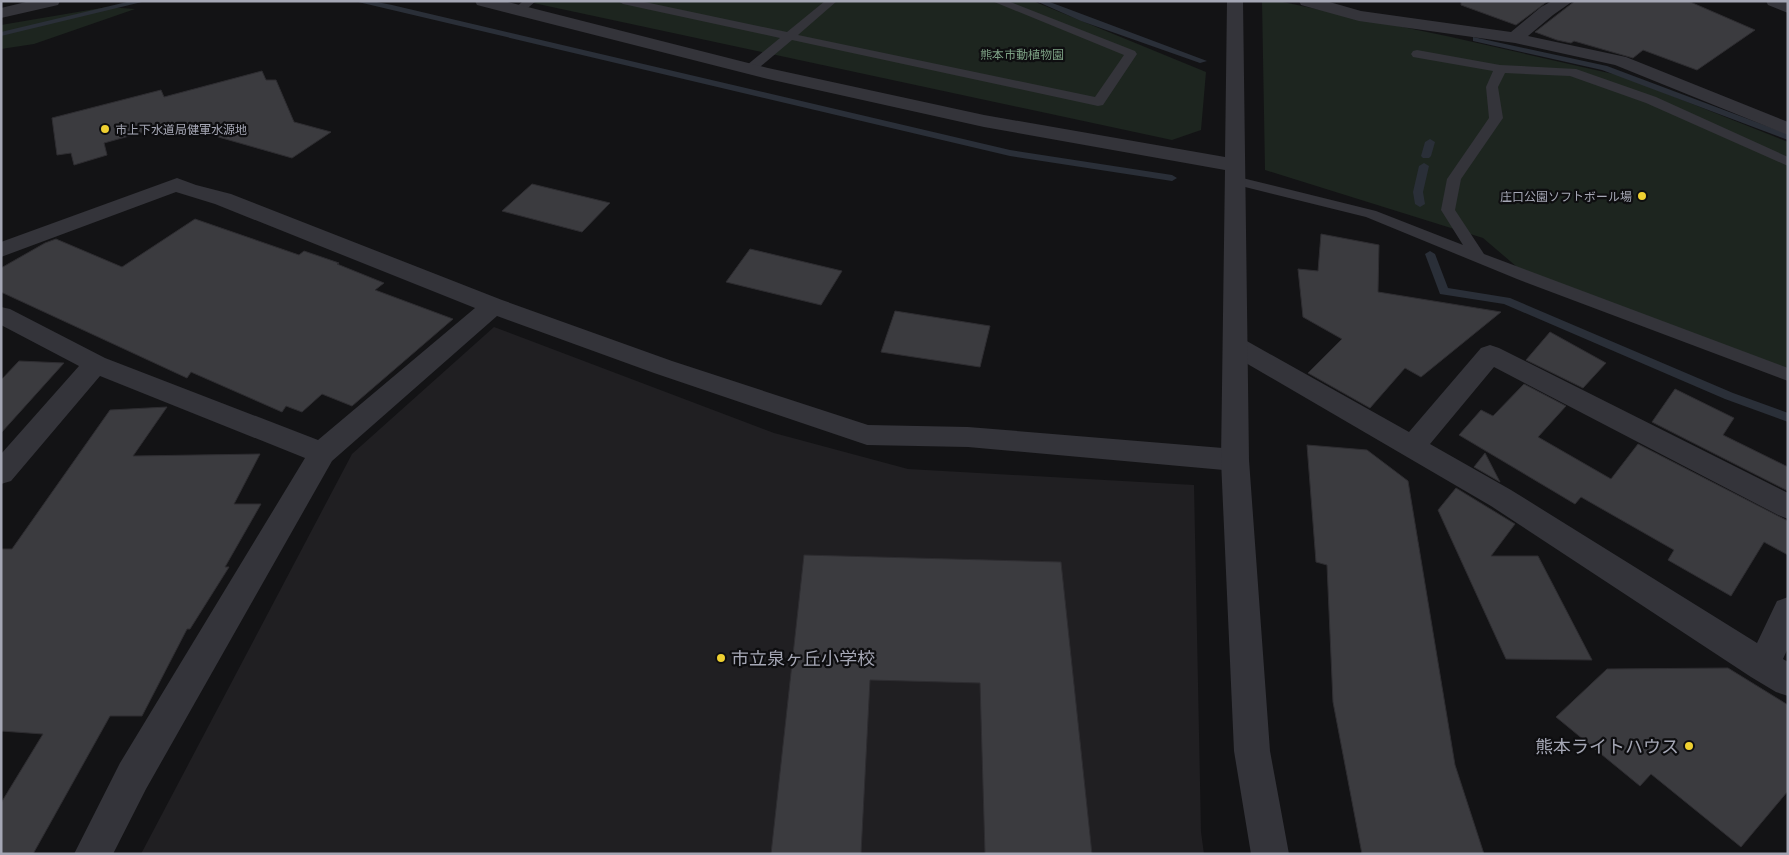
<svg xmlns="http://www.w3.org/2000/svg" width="1789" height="855" font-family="Quicksand,'Noto Sans JP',sans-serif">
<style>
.built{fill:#201f22}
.green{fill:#1d251f}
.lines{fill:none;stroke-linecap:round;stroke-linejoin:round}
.stream{fill:#2a2f38;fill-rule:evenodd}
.building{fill:#3b3b3f;stroke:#2e2d31}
.service{fill:#34343a;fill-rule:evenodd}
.minor{fill:#34343a;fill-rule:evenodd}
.tertiary{fill:#34343a;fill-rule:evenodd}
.poi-dot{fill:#efd031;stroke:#0e0e10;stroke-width:2}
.labels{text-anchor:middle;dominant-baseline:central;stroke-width:4.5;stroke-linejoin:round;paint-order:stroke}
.far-park-label{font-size:12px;fill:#7ca084;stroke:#0e0e10}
.far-poi-label{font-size:12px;fill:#a5a7b5;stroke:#0e0e10;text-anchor:start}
.near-poi-label{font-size:18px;fill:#a5a7b5;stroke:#0e0e10;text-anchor:start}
</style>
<rect width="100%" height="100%" fill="#131315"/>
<!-- built -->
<path class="built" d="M494,327L774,433L908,469L1194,485L1201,832L1204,854H141L352,454Z"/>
<!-- green -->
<path class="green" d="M524,1H1033L1206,72L1201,130L1172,140Z
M1262,1H1278L1451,37L1622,76L1788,142V369L1524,273L1483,238L1265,170Z
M107,7L135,9L34,44L1,49V25Z"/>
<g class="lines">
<!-- stream -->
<path class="stream" d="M131,1H146L1,36V32Z
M354,1H372L392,5L1010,150L1172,175L1177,178L1172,181L1010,156Z
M1036,1H1047L1207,61L1200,63L1081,21Z
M1473,37L1607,66L1788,134V140L1602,70L1473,41Z
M1430,139L1435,142L1431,156L1429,158H1423L1421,156L1425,142Z
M1424,163L1429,166L1423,192L1425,204L1420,207L1415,204L1413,192L1419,166Z
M1430,251L1435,254L1448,288L1510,298L1733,393L1788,413V422L1725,399L1504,304L1440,294L1425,254Z"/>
</g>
<!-- building -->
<path class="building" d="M1461,1H1548L1516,25L1461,5Z
M1575,1H1688L1755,30L1697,70L1643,50L1633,58L1574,41L1571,43L1557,40L1535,32Z
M262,71L266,80H276L294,122L331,132L292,158L173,124L104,143L107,155L74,165L71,153L57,155L52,118L161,90L164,97Z
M532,184L610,203L582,232L502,211Z
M195,219L299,255L304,251L339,263L337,264L384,283L375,290L453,319L352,406L322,394L302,412L286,406L282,412L191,372L187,378L1,292V268L45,243L56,239L122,267Z
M1321,234L1379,245L1378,292L1501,312L1421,377L1405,368L1370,408L1308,373L1342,339L1303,317L1298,269L1318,271Z
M750,249L842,271L821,305L726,282Z
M895,311L990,326L980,367L881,352Z
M1550,332L1606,363L1583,388L1526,360Z
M19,361L64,363L1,433V380Z
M1524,384L1566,406L1538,437L1611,479L1638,444L1788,521V555L1764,542L1731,596L1668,560L1674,550L1581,497L1575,504L1459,435L1481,410L1493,416Z
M1675,389L1734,418L1723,435L1788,467V491L1652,422Z
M167,407L133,456L260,454L234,504H261L225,567H229L190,629H187L142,716H110L33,854H1V803L43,734L1,731V549H12L110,410Z
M1307,445L1367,450L1408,481L1455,765L1484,854H1362L1333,702L1327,565L1316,562Z
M1485,453L1500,482L1474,467Z
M1456,488L1515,524L1491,556H1538L1592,660L1506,659L1438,510Z
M804,555L1061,562L1092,854H985L980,683L870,680L861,854H771Z
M1728,668L1788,705V791L1741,847L1651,774L1640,786L1556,717L1607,669Z"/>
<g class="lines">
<!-- service -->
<path class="service" d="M523,1H536L523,12H515L513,10Z
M618,1H640L787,32L825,1H837L798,35L1095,97L1124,55L992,1H1008L1135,51L1137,54L1103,105L1098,106L792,40L755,71L751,72L745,68L747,65L780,38L623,4Z
M1417,50L1500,65L1576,69L1656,97L1788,157V166L1646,103L1570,76L1505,73L1498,87L1503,118L1461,179L1455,210L1484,254L1788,368V381L1517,279L1366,217L1229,183L1227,180L1229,177L1234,176L1376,211L1463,245L1441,210L1447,179L1489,118L1486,87L1493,71L1413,57L1411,54L1413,51Z"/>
<!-- minor -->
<path class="minor" d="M30,1H60L58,5L1,18V8Z
M1299,1H1326L1361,11L1511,32L1541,7L1552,1H1573L1553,15L1528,36L1626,57L1788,122V135L1615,65L1515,43L1359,21L1301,5Z
M1766,1H1788V13L1768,5Z
M177,178L196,185L231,194L502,300L672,361L868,425L968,427L1235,449L1245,452L1249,460L1245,468L1235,471L968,447L867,445L654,373L497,316L332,461L146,789L113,854H74L120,763L305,458L100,376L11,481L1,484V454L79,366L1,325V307L10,309L105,358L318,440L475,308L215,204L176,192L1,257V242Z
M1236,337L1245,340L1409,432L1481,348L1490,345L1499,348L1788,493V519L1778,515L1494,367L1430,444L1511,490L1757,643L1777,601L1788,597V648L1783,659L1788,662V696L1776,692L1751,677L1491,506L1227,352L1223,346L1227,340Z"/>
<!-- tertiary -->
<path class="tertiary" d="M475,1H504L768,68L984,115L1225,157L1227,1H1243L1249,460L1270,751L1289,854H1251L1234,751L1221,460L1225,170L984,127L768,79L477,5Z"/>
</g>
<!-- markers -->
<g class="poi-dot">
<circle cx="105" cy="129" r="5"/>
<circle cx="1642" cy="196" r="5"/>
<circle cx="721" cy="658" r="5"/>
<circle cx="1689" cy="746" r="5"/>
</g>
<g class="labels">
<!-- far-park labels -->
<g class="far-park-label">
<text x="1022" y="54">熊本市動植物園</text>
</g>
<!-- far-poi labels -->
<g class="far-poi-label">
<text x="115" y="129">市上下水道局健軍水源地</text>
<text x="1632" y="196" text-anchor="end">庄口公園ソフトボール場</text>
</g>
<!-- near-poi labels -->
<g class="near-poi-label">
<text x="731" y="658">市立泉ヶ丘小学校</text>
<text x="1679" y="746" text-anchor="end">熊本ライトハウス</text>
</g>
</g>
<!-- border -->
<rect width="1789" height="855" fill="none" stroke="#a5a7b5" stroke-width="5"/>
</svg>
